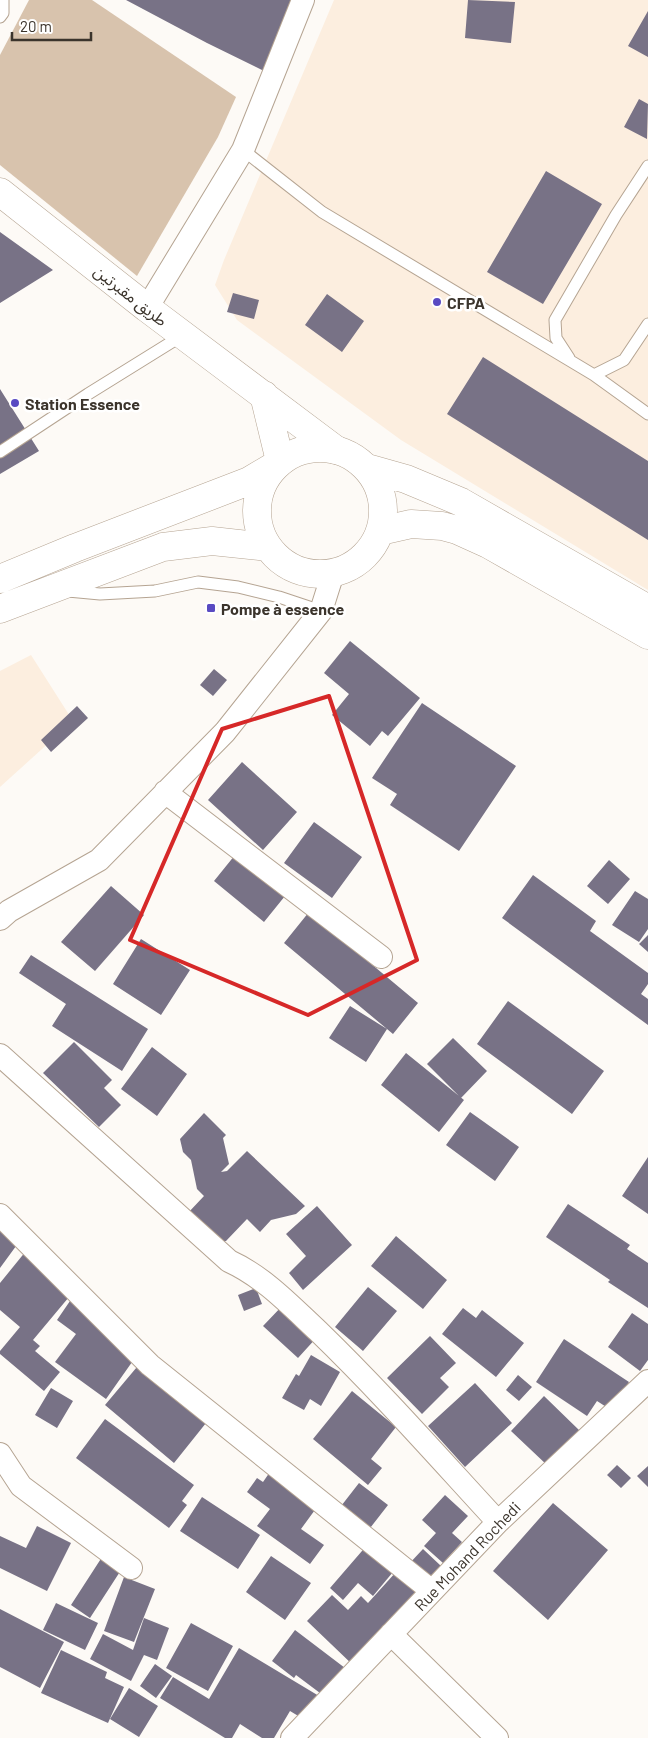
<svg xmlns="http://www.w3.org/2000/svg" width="648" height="1738" font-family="Barlow,'Noto Sans Arabic',sans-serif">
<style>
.built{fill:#fceedf}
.green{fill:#d8c3ad}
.building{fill:#787286}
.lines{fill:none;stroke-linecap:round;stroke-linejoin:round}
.lane-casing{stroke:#b5a492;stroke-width:13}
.street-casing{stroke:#b5a492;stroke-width:24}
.secondary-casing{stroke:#b5a492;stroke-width:29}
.primary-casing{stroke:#b5a492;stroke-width:29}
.lane{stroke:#fff;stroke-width:11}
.street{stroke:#fff;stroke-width:22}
.secondary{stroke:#fff;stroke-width:28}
.primary{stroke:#fff;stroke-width:28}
.marked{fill:none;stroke:#d62828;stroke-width:4;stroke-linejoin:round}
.poi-dot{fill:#594ac2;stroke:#fff;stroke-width:2}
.labels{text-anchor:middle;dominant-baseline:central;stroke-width:5;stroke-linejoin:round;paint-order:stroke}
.street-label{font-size:16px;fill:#3b342c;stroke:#fff}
.poi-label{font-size:16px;font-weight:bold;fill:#3b342c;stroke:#fff;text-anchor:start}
</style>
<rect width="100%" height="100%" fill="#fdfaf6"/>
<!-- built -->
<path class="built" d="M334,0H648V590L401,440L237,320L215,285L224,260Z
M31,655L73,721L0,787V671Z"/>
<!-- green -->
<path class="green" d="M29,0H92L236,97L218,137L137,276L0,165V55Z"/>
<!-- building -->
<path class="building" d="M126,0H292L264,71L207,43Z
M468,0L515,2L511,43L465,38Z
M648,11V57L628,46Z
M639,99L648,104L647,139L624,127Z
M546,171L602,204L543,304L487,272Z
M0,232L53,270L0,303Z
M233,293L259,300L254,319L227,312Z
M327,294L364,321L342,352L305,325Z
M483,357L648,461V540L447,414Z
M0,389L39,451L0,474Z
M350,641L420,698L388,736L382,731L370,746L332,715L349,694L324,673Z
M214,669L227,680L213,696L200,685Z
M422,703L516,766L459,851L390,805L397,794L372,778Z
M77,706L88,718L51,752L41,740Z
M242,762L297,812L263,850L208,800Z
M314,822L362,857L332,898L284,863Z
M235,855L285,896L264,922L214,881Z
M609,860L630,879L608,904L587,886Z
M533,875L596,921L590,931L648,973V984L641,994L648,999V1025L502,918Z
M111,886L144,915L95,971L61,942Z
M635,891L648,899V929L639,942L612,925Z
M309,912L418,1003L393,1034L284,943Z
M648,935V952L639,944Z
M141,939L190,970L161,1015L113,984Z
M31,955L148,1029L122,1071L52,1026L66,1004L19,973Z
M508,1001L604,1071L572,1114L477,1044Z
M350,1006L387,1029L366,1062L329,1038Z
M453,1038L487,1071L461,1098L427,1064Z
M74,1042L112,1080L104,1088L121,1105L99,1127L43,1073Z
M152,1047L187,1074L157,1116L121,1089Z
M406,1053L464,1100L439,1132L381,1085Z
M470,1112L519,1147L495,1181L446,1145Z
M204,1113L226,1135L223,1138L229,1164L221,1172L227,1171L247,1151L305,1206L296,1214L271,1220L260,1232L247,1219L226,1241L217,1243L187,1214L204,1196L197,1189L191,1160L183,1152L180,1139Z
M648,1157V1214L622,1196Z
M568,1204L630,1245L627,1249L648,1263V1308L608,1282L610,1280L546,1237Z
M317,1206L352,1245L303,1290L289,1273L306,1256L286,1234Z
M0,1229L19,1242L0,1268Z
M396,1236L447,1280L423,1309L371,1266Z
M26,1251L74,1291L33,1340L40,1346L35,1351L60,1372L44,1391L0,1354V1351L20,1327L0,1310V1283Z
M368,1287L397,1311L363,1351L335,1327Z
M256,1288L262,1304L244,1311L238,1295Z
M70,1301L137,1355L106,1399L55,1362L76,1334L57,1320Z
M284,1304L318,1336L298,1358L263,1326Z
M463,1308L476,1318L482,1310L524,1343L496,1377L442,1334Z
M632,1313L648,1324V1360L640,1371L608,1347Z
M430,1336L456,1363L440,1378L449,1387L422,1414L387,1378Z
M564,1339L629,1382L611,1410L597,1401L587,1416L536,1382Z
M311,1355L340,1372L321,1406L310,1399L304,1410L282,1398L296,1374L299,1376Z
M142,1361L210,1418L174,1463L105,1405Z
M518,1375L532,1387L519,1401L506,1390Z
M475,1383L512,1423L465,1467L428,1426Z
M51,1388L73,1401L57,1428L35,1415Z
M352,1391L396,1427L371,1459L382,1468L368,1485L313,1439Z
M544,1396L580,1431L548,1466L511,1431Z
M105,1419L194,1485L182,1501L187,1505L169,1528L76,1458Z
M617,1465L631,1478L621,1488L607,1475Z
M648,1466V1487L637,1476Z
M272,1469L320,1503L301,1529L324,1545L310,1564L257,1526L270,1509L247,1492L257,1478L263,1482Z
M359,1483L388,1505L367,1532L338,1510Z
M445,1495L468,1516L452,1533L462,1542L443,1563L424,1546L436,1533L422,1520Z
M202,1497L260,1535L238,1569L180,1531Z
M553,1503L608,1550L548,1620L493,1571Z
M37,1526L71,1543L47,1591L0,1568V1536L26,1548Z
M368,1544L393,1572L373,1596L358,1583L343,1600L330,1588Z
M423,1549L441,1566L427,1582L408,1565Z
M104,1554L123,1567L90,1618L71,1605Z
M271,1556L311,1583L285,1620L246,1592Z
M396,1572L421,1596L355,1667L307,1621L332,1595L348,1610L361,1596L368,1603Z
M124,1577L155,1589L134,1642L104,1631Z
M56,1603L98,1623L85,1650L43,1630Z
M0,1609L64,1642L40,1688L0,1667Z
M144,1618L169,1628L157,1660L144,1655L131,1681L90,1659L103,1634L133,1650Z
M191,1623L233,1646L208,1691L166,1668Z
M295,1630L345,1668L324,1696L296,1675L294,1678L272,1661Z
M239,1648L319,1696L305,1720L290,1711L274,1738H262L240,1724L232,1738H225L160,1698L173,1677L209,1699Z
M61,1650L107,1672L105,1678L124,1687L108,1723L41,1693Z
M155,1664L172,1676L156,1698L140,1686Z
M129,1688L158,1706L139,1737L110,1719Z"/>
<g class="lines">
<defs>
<path id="lane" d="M0,17L3,13V0
M243,150L322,212L594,375L624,360L648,324
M569,358L556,338L555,320L616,215L648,166
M594,375L648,414
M0,452L88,394L183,335
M68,591L100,594L155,591L198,582L238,587L279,597L321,611"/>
<path id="street" d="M147,308L243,150L303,0
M165,792L381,957
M0,919L9,911L99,860L225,732L321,611L333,573
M0,1055L229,1261C264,1277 290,1305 318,1331C381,1392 439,1458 498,1522
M0,1215L150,1365L432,1591
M0,1454L21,1486L131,1568
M391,1634L497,1738
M292,1738L498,1522L648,1381"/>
<path id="secondary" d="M0,192L147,308L336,450
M264,395L280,461"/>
<path id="primary" d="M257 511a63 63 0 1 1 126 0a63 63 0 1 1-126 0Z
M367,468L406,479L461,502L648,609
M380,531L411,524L442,526L457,530L488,544L648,635
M0,579L75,548L249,481L276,465
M0,609L163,547L212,541L268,547"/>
</defs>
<!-- lane casing -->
<use href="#lane" class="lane-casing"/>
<!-- street casing -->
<use href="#street" class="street-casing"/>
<!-- secondary casing -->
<use href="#secondary" class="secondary-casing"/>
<!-- primary casing -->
<use href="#primary" class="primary-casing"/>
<!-- lane -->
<use href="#lane" class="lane"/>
<!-- street -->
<use href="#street" class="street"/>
<!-- secondary -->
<use href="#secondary" class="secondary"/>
<!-- primary -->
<use href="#primary" class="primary"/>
</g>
<!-- marked area -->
<path class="marked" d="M329,696L417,960L308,1015L130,940L222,729Z"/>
<!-- markers -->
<g class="poi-dot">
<circle cx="437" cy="302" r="5"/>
<circle cx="15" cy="403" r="5"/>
<rect x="206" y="603" width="10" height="10" rx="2.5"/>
</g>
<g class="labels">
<!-- street labels -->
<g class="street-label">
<text transform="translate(131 295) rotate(38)">طريق مقبرتين</text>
<text transform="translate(467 1556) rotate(-46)">Rue Mohand Rochedi</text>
</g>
<!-- poi labels -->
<g class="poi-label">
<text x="447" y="302">CFPA</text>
<text x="25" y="403">Station Essence</text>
<text x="221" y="608">Pompe à essence</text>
</g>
</g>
<!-- scale -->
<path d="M12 32v8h79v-8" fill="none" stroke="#3b342c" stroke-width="2.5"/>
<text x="20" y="32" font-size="15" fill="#3b342c" stroke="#ffffff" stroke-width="4" paint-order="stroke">20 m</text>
</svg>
